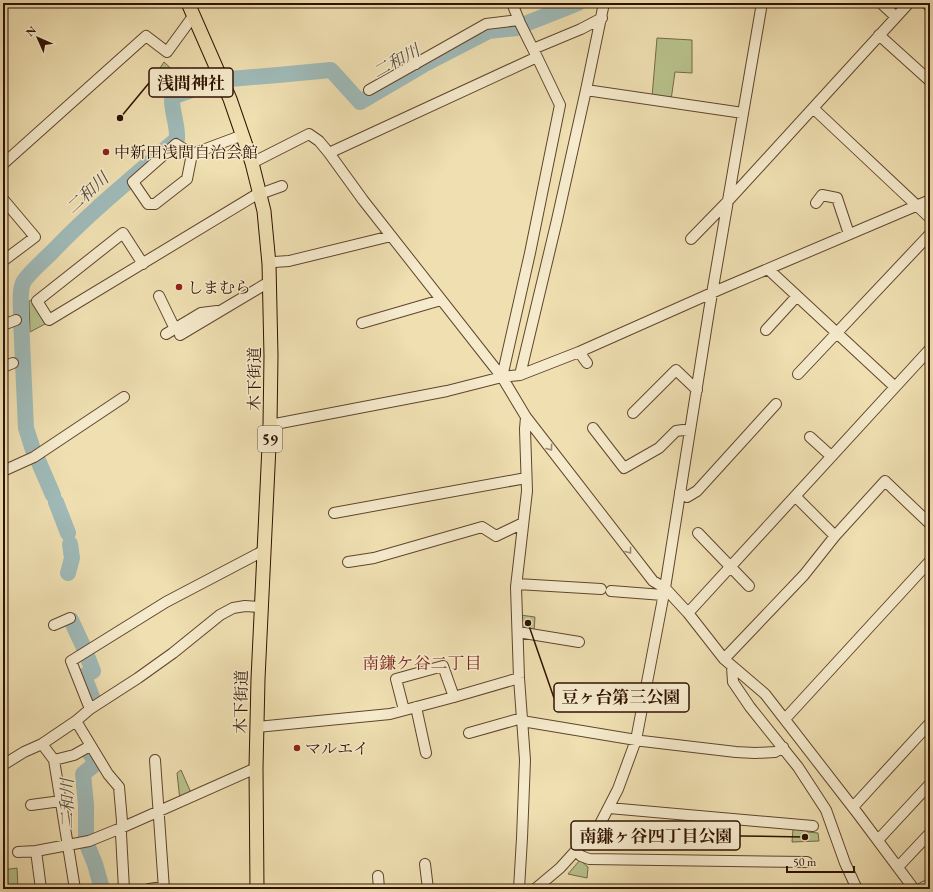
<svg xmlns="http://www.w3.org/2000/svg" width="933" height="892" font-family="'EB Garamond','Noto Serif JP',serif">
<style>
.green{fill:#b8c28c;stroke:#746a46}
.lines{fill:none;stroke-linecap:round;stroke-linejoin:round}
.river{stroke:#9fbab8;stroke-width:16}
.minor-casing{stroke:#60452c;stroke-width:12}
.major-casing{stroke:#301200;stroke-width:15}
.minor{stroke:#f5eacc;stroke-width:10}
.major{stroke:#efdfb1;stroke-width:13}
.oneway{stroke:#9c8970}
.poi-dot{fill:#8f2418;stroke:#f5eacc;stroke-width:1.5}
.labels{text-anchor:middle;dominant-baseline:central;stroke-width:3;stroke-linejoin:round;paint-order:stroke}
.shield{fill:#f5eacc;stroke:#6b533d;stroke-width:1}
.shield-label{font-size:15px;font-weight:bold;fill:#301200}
.poi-label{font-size:16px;fill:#301200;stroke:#f5eacc;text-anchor:start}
.street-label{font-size:16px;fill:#301200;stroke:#f5eacc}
.water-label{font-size:17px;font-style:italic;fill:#574d40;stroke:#f5eacc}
.neighbourhood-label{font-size:17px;fill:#7a1f14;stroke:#f5eacc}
.leader{fill:none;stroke:#301200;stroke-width:1.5}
.callout-dot{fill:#301200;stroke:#f5eacc;stroke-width:1.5}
.callout{fill:#f5eacc;stroke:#301200;stroke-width:1.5}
.callout-label{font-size:17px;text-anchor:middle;font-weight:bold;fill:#301200}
</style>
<rect width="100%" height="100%" fill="#efdfb1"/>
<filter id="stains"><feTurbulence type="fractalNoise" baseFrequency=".005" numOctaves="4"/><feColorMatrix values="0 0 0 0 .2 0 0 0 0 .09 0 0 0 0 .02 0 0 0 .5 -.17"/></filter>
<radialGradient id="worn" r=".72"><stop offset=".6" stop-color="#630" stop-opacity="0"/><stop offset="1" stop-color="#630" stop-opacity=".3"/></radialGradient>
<!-- green -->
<path class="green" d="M657,38L692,40V73L675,72L671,100L652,97Z
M164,62L176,73L168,78L158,71Z
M33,299L45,324L30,332L29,301Z
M520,615L535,617L534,632L522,628Z
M181,770L192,795L180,800L177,773Z
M793,829L805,830L808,832L818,833L819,841L792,842Z
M580,860L588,867L587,878L568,874Z
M17,868L18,889H3V870Z"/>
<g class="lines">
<!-- river -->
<path class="river" d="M525,24L578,3
M230,79L278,75L331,70L360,102L423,65L489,31L517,28
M21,314C21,304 19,290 24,281C30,272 44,260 52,252C91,211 135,176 177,139C178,126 172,113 172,100L175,96L214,82
M21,319L26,428L33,450
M37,458L53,495
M56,502L68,533
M68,573L72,558L70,544
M71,620L84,648
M87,656L93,671L84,676L94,702
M86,838V805L83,774L95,764V761L89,752
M88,847L95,864L102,889"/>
<defs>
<path id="minor" d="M881,3L896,17
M926,3L930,7
M879,35L930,81
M533,49L581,29L602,18
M412,53L416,64
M369,90L486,24L519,20
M586,90L743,113
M813,108L930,218
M329,153L537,57
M192,154L187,179L155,204H148L133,182L176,144L192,154L243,135
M252,163L309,134L319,141L329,153L363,200L502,377L526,417L653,581L665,588L688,613L724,659L765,694L858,814L914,889
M3,164L146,36L167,52L194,15
M3,199L35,237L3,261
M816,203L822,195L837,198L849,234
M691,239L728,201L909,3
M143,264L123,233L37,301L49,320L254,196L282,186
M269,264L274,262L289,261L391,236
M768,269L895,387
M159,296L175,329
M362,323L441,300
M3,325L16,320
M766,330L797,296
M166,334L201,313L217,311
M180,335L269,282
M579,352L587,363
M3,367L13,363
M798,374L930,234
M520,375L557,220L586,90L604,3
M502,377L530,253L560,105L537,57L520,23L512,3
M633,413L676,370L697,390
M270,425L447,391L502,377L520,375L579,352L723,288L930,200
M593,428L624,468L659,448L676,431L683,430L690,431
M810,437L831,456
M3,471L34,457L124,397
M680,492L687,497L697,491L776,404
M795,496L835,536
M334,513L526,478
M698,533L749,586
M348,562L374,558L482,527L496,536L523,523
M517,584L601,589
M611,591L663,595
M688,613L930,349
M54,625L70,618
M518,632L579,642
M724,659L804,575L835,536L885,481L930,524
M732,667L733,682L750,707L798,767L826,810L845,863L857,889
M416,707L426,753
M90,709L71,661L166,602L265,550
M404,710L396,679L443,666L454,697
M785,719L930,561
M76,721L108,774L119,787L122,821L121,834L124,889
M522,721L642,741L736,752L755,753L775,752L783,747
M257,727L390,714L454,697L519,678
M469,733L522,718
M42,744L54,760L75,889
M54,760L74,755L90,746
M155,760L164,889
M3,765L24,752L42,744L76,721L90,709L138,678L173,653L220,615L233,608L245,606L261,607
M31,805L61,801
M853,807L930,723
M609,808L813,826
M878,840L930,784
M36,851L41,889
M576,851L581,856L589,859L807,862
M18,852L36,851L89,841L121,828L256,768
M425,864L428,889
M898,867L930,833
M378,876L379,889
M149,889L163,887
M519,889L522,838L525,760L519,678L516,587L527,491L525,429L526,417
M535,889L560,868L600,824L618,789L636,740L665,588L709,311L762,3
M920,889L930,884"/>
<path id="major" d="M188,3L230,99L252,163L264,211L269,264L271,356L270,425L258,679L256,768L257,889"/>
</defs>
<!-- minor casing -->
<use href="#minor" class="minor-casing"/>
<!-- major casing -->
<use href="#major" class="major-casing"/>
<!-- minor -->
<use href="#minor" class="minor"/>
<!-- major -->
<use href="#major" class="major"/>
</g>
<!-- one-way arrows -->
<defs><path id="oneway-chevron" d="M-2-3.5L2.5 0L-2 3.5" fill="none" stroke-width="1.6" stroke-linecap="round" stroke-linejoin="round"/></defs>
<g class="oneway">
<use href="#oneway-chevron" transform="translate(550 448) rotate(53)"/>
<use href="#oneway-chevron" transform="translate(629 551) rotate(52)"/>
</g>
<!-- markers -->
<g class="poi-dot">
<circle cx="106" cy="152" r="4"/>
<circle cx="179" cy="287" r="4"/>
<circle cx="297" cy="748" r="4"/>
</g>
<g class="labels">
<!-- shield labels -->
<rect class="shield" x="258" y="426" width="24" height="26" rx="3"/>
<g class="shield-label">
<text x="270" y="439">59</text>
</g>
<!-- poi labels -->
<g class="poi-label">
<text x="114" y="152">中新田浅間自治会館</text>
<text x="187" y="287">しまむら</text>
<text x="305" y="748">マルエイ</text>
</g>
<!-- street labels -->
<g class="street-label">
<text transform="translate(254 379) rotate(-90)">木下街道</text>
<text transform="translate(241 702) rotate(-89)">木下街道</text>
</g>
<!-- water labels -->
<g class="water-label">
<text transform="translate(396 61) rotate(-29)">二和川</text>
<text transform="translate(87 193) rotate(-43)">二和川</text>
<text transform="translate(67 804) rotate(-90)">二和川</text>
</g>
<!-- neighbourhood labels -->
<g class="neighbourhood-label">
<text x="422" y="663">南鎌ケ谷二丁目</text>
</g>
</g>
<!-- callouts -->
<path class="leader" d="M120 118L149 83M528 623L554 698M805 837L740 836"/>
<g class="callout-dot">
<circle cx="120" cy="118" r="4"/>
<circle cx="528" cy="623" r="4"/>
<circle cx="805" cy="837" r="4"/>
</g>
<g class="callout">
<rect x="149" y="68" width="84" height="29" rx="4"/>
<rect x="554" y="683" width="135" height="29" rx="4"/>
<rect x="571" y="821" width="169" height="29" rx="4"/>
</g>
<g class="callout-label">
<text x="191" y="89">浅間神社</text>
<text x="621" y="703">豆ヶ台第三公園</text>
<text x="656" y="842">南鎌ヶ谷四丁目公園</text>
</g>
<!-- margin -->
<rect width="933" height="892" fill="none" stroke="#efdfb1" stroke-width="16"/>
<rect x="4" y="4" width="925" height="884" fill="none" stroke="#301200" stroke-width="2"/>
<rect x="8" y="8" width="917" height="876" fill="none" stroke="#301200"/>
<!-- north arrow -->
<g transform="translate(38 38) rotate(315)" stroke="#f5eacc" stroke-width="3" paint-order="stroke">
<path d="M0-3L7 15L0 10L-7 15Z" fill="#301200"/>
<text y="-6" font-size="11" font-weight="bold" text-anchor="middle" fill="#301200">N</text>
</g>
<!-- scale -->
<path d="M787 866v6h67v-6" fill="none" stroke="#301200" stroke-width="2"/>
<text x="793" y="866" font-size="12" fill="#301200" stroke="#f5eacc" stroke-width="3" paint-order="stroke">50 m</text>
<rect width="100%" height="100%" filter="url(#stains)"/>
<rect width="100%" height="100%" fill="url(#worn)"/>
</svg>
